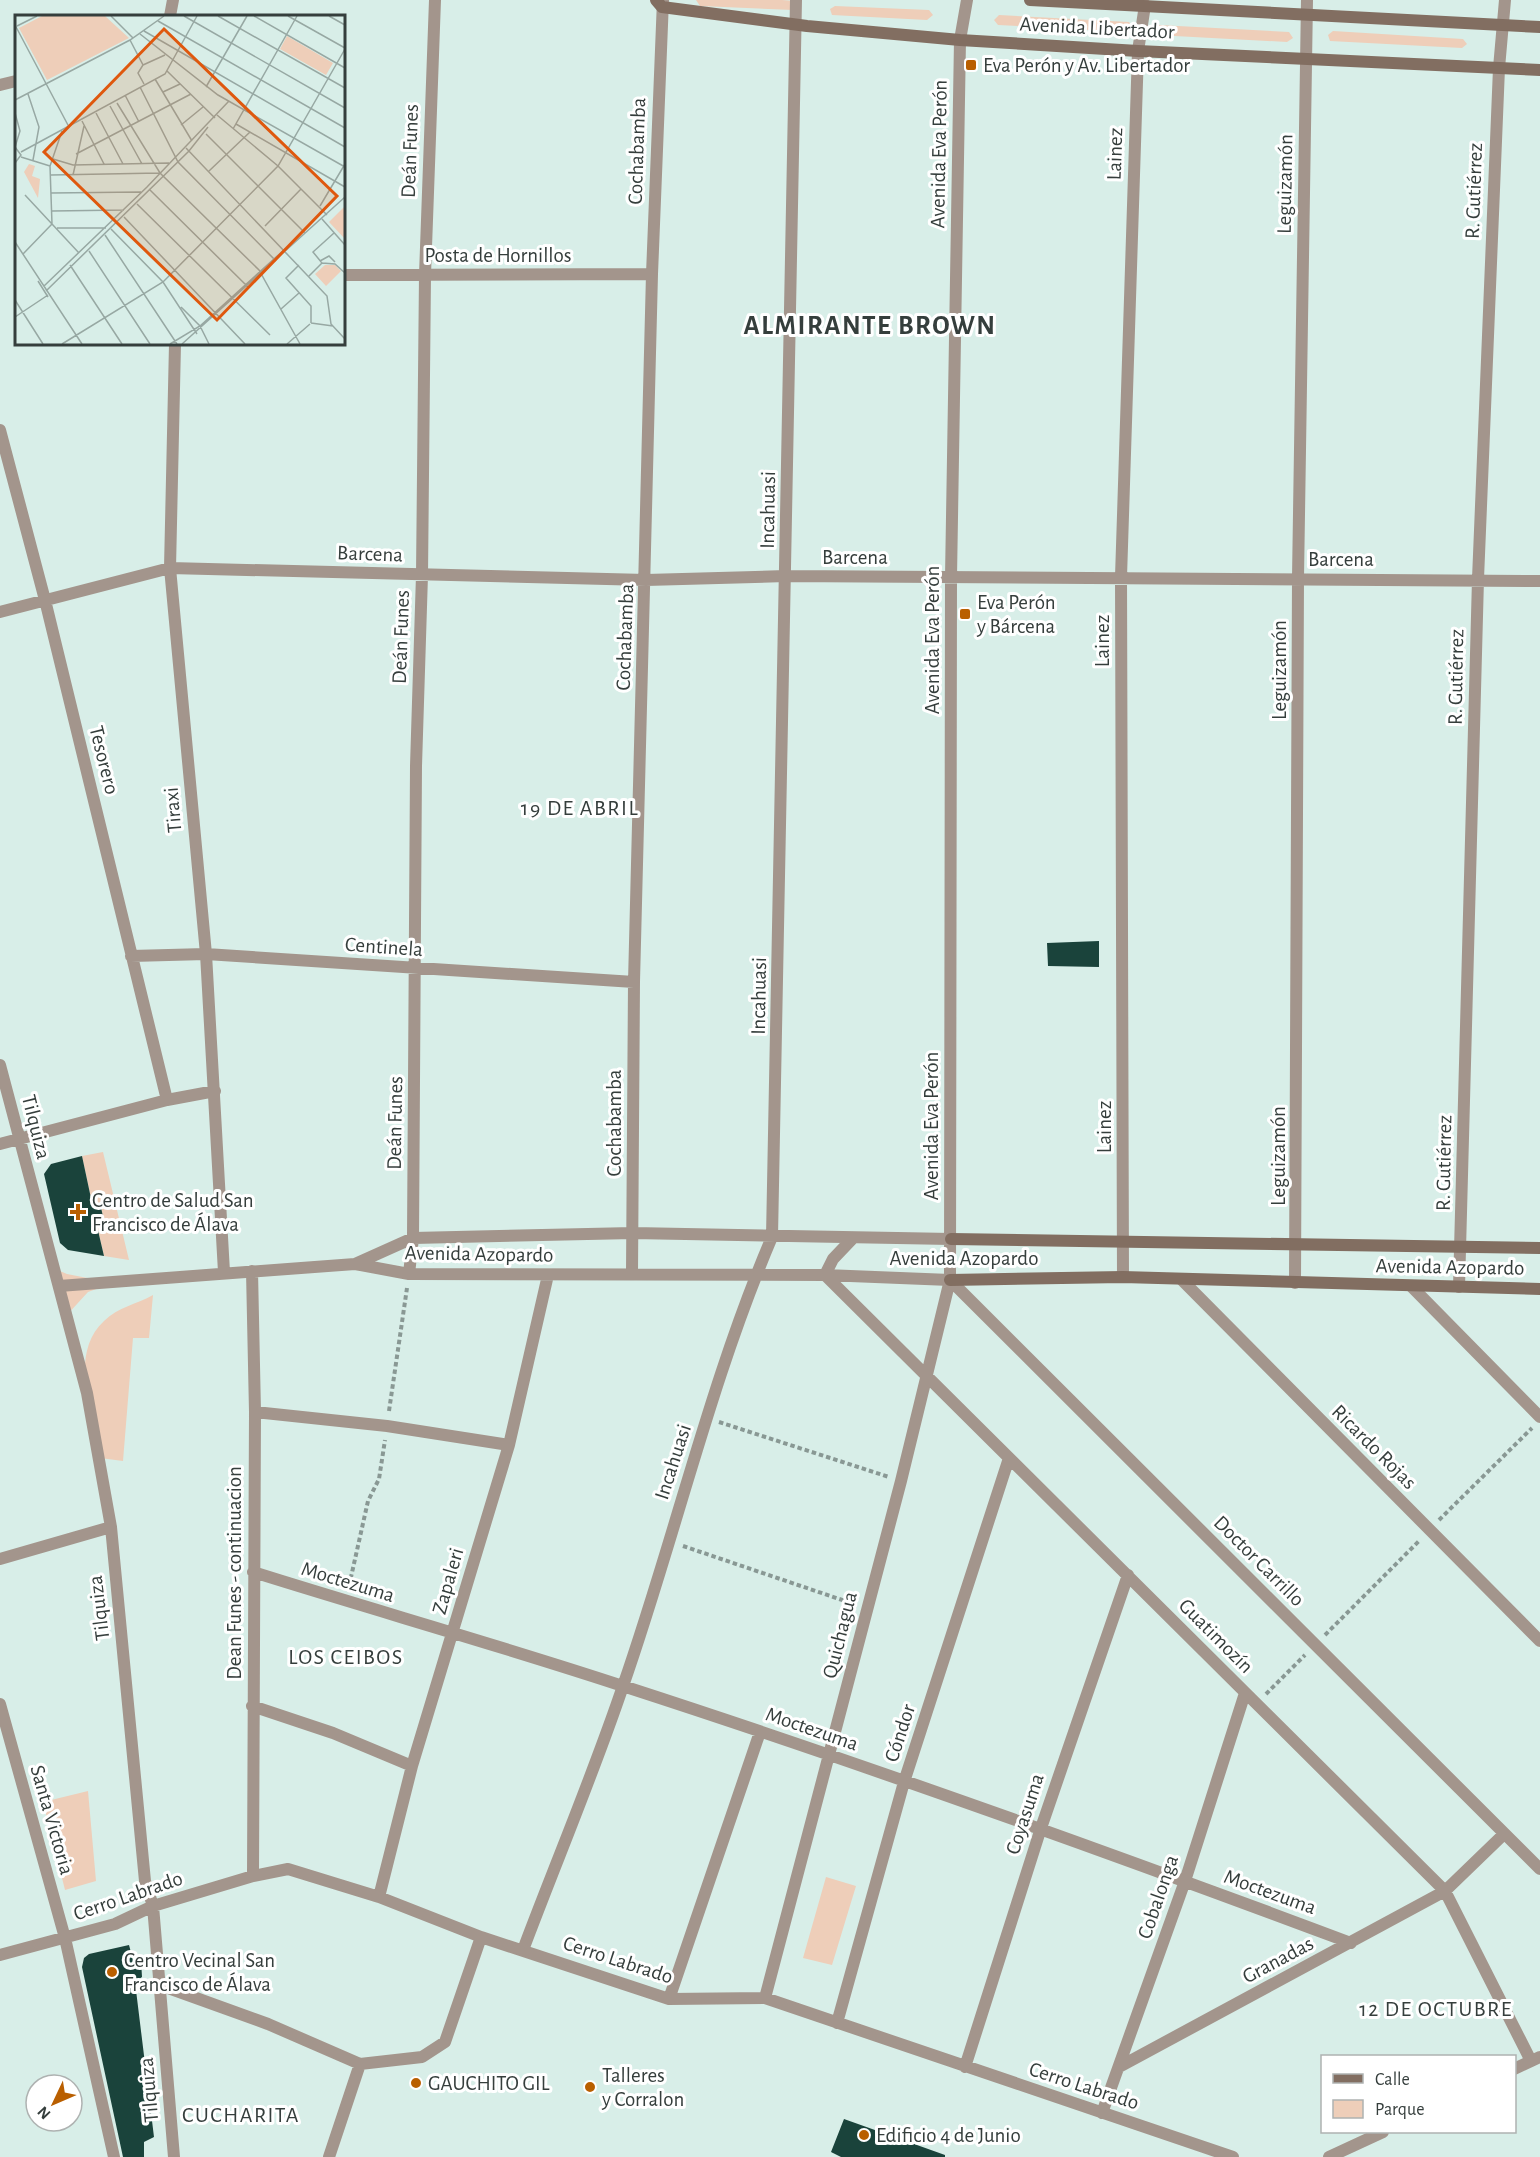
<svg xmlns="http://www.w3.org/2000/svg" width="1540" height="2157" font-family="'Alegreya Sans',sans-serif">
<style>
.green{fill:#eeceb9}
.building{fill:#1a433b}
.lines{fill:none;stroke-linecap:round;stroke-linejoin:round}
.path{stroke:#899894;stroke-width:4;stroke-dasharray:4.5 3;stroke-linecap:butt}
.street{stroke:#a3958c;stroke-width:12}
.secondary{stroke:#826e61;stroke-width:12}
.poi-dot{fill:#b95f00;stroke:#fff;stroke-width:2}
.labels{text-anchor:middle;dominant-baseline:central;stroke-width:6;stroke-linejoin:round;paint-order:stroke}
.street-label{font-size:21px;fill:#353e3c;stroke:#fff}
.poi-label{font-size:21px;fill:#353e3c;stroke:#fff;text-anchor:start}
.neighbourhood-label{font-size:22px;letter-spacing:1.5px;fill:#353e3c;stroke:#fff}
.district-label{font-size:27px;font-weight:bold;letter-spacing:1.5px;fill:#353e3c;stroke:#fff}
.inset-road{fill:none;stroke:#97a8a3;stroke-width:1.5}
.view{fill:#df580e;fill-opacity:0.15;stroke:#df580e;stroke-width:3}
.inset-edge{fill:none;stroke:#353e3c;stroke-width:3}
</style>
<rect width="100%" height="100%" fill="#d8eee8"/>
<!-- green -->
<path class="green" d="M696,0H782L795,1L793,10L700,6Z
M835,6L929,10L933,15L927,20L832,15L830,9Z
M999,15L1129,22L1134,28L1128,32L998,25L994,20Z
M1159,25L1289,32L1293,38L1287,42L1156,35L1154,29Z
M1333,31L1463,39L1467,44L1462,48L1330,41L1328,35Z
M103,1152L129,1260L104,1256L96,1222L104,1221L100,1203H92L82,1156Z
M53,1268L67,1274L113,1283L88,1292L66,1316Z
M153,1295L149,1338H133L123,1461L100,1458C92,1416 68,1354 104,1321C118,1307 137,1304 153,1295Z
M88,1791L96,1881L65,1890L43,1802Z
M826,1877L856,1886L832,1965L803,1958Z"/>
<!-- building -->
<path class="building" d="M1099,941V967L1048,966L1047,943Z
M82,1156L92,1203H100L104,1221L96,1222L104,1256L68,1250L60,1243L44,1174L51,1164Z
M129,1945L133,1960H141L142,1977L135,1982L154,2137L144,2142V2157H123L82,1967L84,1958L89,1954Z
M844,2119L945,2155V2157H841L831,2152Z"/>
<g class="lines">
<!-- path -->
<path class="path" d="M389,1411L407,1288
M719,1422L889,1477
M1439,1520L1532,1428
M683,1546L854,1604
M349,1586L368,1501L379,1479L385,1440
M1325,1635L1419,1541
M1266,1694L1305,1655"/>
<!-- street -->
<path class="street" d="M170,16L173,0
M0,85L16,81
M344,275L652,274
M175,344L170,568L206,954L224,1272
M0,430L45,600L167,1100
M0,612L170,568L646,580L786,576L1540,581
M131,956L206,954L634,982
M0,1065L87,1393L111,1527L145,1881L153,1906L174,2157
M0,1144L167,1100L215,1091
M355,1264L413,1238L633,1233L951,1239
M252,1271L255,1412L253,1876
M409,1274L413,1238L416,766L422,575L425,275L435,0
M632,1274L634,982L652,274L663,0
M825,1275L1445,1891L1531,2061
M825,1275L833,1259L853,1238
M1123,1277L1121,577L1138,51L1145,5
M1181,1279L1540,1641
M950,1280L1540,1869
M1295,1283L1298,578L1307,0
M59,1286L355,1264L409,1274L825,1275L950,1280
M1411,1286L1540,1417
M1459,1287L1478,579L1499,68L1505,0
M255,1412L387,1426L509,1445
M0,1559L111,1527
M253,1572C377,1611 502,1646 626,1687C870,1766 1111,1853 1351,1943
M0,1704L65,1938L114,2157
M252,1706L333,1733L412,1766
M379,1897L412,1766L509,1445L548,1275
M523,1950C556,1862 593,1775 623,1686C675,1537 710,1382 772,1237L796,0
M0,1955L115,1924L153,1906L253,1876L288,1869L379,1897L481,1937L669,1999L765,1998L1233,2157
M160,1985L268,2024L360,2064
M765,1998L901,1481L950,1280L951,577L960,40L967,0
M669,1999L760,1732
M837,2023L904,1782L1009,1458
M965,2067L1041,1828L1128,1575
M1119,2067L1445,1891L1504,1834
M1514,2069L1540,2057
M1102,2113L1185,1881L1245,1693
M329,2157L360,2064L422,2057L445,2042L481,1937
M1329,2157L1383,2132"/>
<!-- secondary -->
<path class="secondary" d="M656,0L662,7L807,26L960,40L1138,51L1540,70
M1030,0L1540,27
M951,1239L1540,1248
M950,1280L1123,1277L1540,1289"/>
</g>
<!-- markers -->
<g class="poi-dot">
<rect x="965" y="59" width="12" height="12" rx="3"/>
<rect x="959" y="608" width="12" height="12" rx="3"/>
<path d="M75 1203h6v6h6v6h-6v6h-6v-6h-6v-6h6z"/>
<circle cx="112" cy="1972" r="6"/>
<circle cx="416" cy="2083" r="6"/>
<circle cx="590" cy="2087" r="6"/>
<circle cx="864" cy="2135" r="6"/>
</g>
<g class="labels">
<!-- street labels -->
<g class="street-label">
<text transform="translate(1097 28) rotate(3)">Avenida Libertador</text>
<text transform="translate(410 151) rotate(-88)">Deán Funes</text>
<text transform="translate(637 151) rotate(-88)">Cochabamba</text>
<text transform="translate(939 154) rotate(-89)">Avenida Eva Perón</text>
<text transform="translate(1115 154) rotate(-88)">Lainez</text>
<text transform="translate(1285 184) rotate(-89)">Leguizamón</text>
<text transform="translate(1474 191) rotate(-88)">R. Gutiérrez</text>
<text x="498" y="255">Posta de Hornillos</text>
<text transform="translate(768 510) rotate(-89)">Incahuasi</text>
<text transform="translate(370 554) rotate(2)">Barcena</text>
<text x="855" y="557">Barcena</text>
<text x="1341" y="559">Barcena</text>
<text transform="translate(401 637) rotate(-88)">Deán Funes</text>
<text transform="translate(625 637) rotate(-88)">Cochabamba</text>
<text transform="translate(932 640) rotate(-90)">Avenida Eva Perón</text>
<text transform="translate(1102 641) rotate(-90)">Lainez</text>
<text transform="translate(1279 670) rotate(-90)">Leguizamón</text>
<text transform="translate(1456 677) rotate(-89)">R. Gutiérrez</text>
<text transform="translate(104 760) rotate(76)">Tesorero</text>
<text transform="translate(173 810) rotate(-95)">Tiraxi</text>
<text transform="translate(384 947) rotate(4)">Centinela</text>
<text transform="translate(759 996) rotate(-89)">Incahuasi</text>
<text transform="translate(395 1123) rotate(-89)">Deán Funes</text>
<text transform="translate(614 1123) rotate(-90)">Cochabamba</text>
<text transform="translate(931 1126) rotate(-90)">Avenida Eva Perón</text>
<text transform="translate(36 1127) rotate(76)">Tilquiza</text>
<text transform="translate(1104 1127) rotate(-90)">Lainez</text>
<text transform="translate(1278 1156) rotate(-90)">Leguizamón</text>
<text transform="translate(1444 1163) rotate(-89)">R. Gutiérrez</text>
<text transform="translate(479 1254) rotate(1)">Avenida Azopardo</text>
<text x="964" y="1258">Avenida Azopardo</text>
<text transform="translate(1450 1267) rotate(1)">Avenida Azopardo</text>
<text transform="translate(1374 1447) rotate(45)">Ricardo Rojas</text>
<text transform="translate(673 1462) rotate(-72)">Incahuasi</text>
<text transform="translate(1259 1561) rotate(45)">Doctor Carrillo</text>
<text transform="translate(234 1573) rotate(-90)">Dean Funes - continuacion</text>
<text transform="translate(448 1581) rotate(-74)">Zapaleri</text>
<text transform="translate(348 1582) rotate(17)">Moctezuma</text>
<text transform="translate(99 1608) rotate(-97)">Tilquiza</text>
<text transform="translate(840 1635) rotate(-76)">Quichagua</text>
<text transform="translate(1216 1636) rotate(45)">Guatimozín</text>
<text transform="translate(812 1729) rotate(19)">Moctezuma</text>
<text transform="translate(900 1733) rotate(-72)">Cóndor</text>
<text transform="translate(1025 1814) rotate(-72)">Coyasuma</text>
<text transform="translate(52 1820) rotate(74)">Santa Victoria</text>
<text transform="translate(1270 1892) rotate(20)">Moctezuma</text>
<text transform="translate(128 1896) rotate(-19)">Cerro Labrado</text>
<text transform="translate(1158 1897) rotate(-71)">Cobalonga</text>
<text transform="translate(618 1960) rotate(18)">Cerro Labrado</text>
<text transform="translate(1278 1960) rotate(-28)">Granadas</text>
<text transform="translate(1084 2086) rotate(18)">Cerro Labrado</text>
<text transform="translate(149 2090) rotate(-95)">Tilquiza</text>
</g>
<!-- poi labels -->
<g class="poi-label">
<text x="983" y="65">Eva Perón y Av. Libertador</text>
<text x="977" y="602">Eva Perón<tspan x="977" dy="24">y Bárcena</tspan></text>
<text x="92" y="1200">Centro de Salud San<tspan x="92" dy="24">Francisco de Álava</tspan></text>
<text x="124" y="1960">Centro Vecinal San<tspan x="124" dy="24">Francisco de Álava</tspan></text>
<text x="602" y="2075">Talleres<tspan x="602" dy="24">y Corralon</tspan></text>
<text x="428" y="2083">GAUCHITO GIL</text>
<text x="876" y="2135">Edificio 4 de Junio</text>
</g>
<!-- neighbourhood labels -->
<g class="neighbourhood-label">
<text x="580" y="808">19 DE ABRIL</text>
<text x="346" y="1657">LOS CEIBOS</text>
<text x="1436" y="2009">12 DE OCTUBRE</text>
<text x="241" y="2115">CUCHARITA</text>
</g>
<!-- district labels -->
<g class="district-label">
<text x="870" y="325">ALMIRANTE BROWN</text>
</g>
</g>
<!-- overview -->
<g transform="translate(15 15)">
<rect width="330" height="330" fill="#d8eee8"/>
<path d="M27,1H90L114,23L32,65L4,13ZM272,21L318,48L311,60L265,34ZM14,149L20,151L17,161L25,164L23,183L9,157ZM330,191V224L314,207ZM310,250H320L326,256L311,271L300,259Z" fill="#eeceb9"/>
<path class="inset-road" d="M96,1L118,23M169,1L330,93M203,1L330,73M239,1L330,53M273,1L330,33M314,1L330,10M143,6L330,113M0,10L54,112M2,11L22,1M129,16L330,132M125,19L203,80L330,152M115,25L128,50L123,58L129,69M128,50L150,40M152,56L200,103M140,64L177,126M125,72L163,147L261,246M191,72L232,1M148,77L165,69M13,79L24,112L18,145M110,80L124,107M0,85L115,25L149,1M102,88L145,158L244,255L285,329M95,91L127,149M0,98L5,116L0,132L6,140L0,148M81,98L108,149M202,100L263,151L312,200M67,106L89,149M221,109L330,172M166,110L188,92M218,114L282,1M191,119L290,218M171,133L312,281L316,309L330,324M6,137L150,59L182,1M61,139L176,79M6,142L35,151M38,144L58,150L154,148M194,156L235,117M36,160L145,158M58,160L69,111M134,174L233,272M36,178L126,177M10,180L64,238M122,189L255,320M305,191L330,149M37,196L109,195M109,202L230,329M307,204L330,230M250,211L286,174M42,213H91M96,214L148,267L182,319M319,218L298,237L307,248L320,249L330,258M90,220L162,329M0,227L67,329M74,236L135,329M8,239L37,209L35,151L47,116M305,246L314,241L320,247M55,250L107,329M284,250L271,263L296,291V308M294,261L307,248M23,266L33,282M29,271L132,172L214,86M31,276L174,136L193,112M0,285L28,329M166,292L185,311L194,329M266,294L284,278M0,302L33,280M296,308L318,311M47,329L148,267L263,151L330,34M155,329L185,311L270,234M167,329L330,182M272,329L295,309"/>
<path class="view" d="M149,14L322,181L202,305L29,137Z"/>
<rect width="330" height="330" class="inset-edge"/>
</g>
<!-- legend -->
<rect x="1321" y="2055" width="195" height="78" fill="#ffffff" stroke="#aeb2b1" stroke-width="1.5"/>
<rect x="1333" y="2074" width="30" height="9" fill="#826e61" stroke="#aeb2b1" stroke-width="1.5"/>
<text x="1375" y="2085" font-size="18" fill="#353e3c">Calle</text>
<rect x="1333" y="2100" width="30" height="18" fill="#eeceb9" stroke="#aeb2b1" stroke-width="1.5"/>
<text x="1375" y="2115" font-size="18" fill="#353e3c">Parque</text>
<!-- north arrow -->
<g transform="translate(54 2103) rotate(226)"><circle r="28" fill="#ffffff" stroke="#aeb2b1" stroke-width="1.5"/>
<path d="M0-4.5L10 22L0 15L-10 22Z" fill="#b95f00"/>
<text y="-9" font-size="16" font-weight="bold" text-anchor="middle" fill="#353e3c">N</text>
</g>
</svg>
